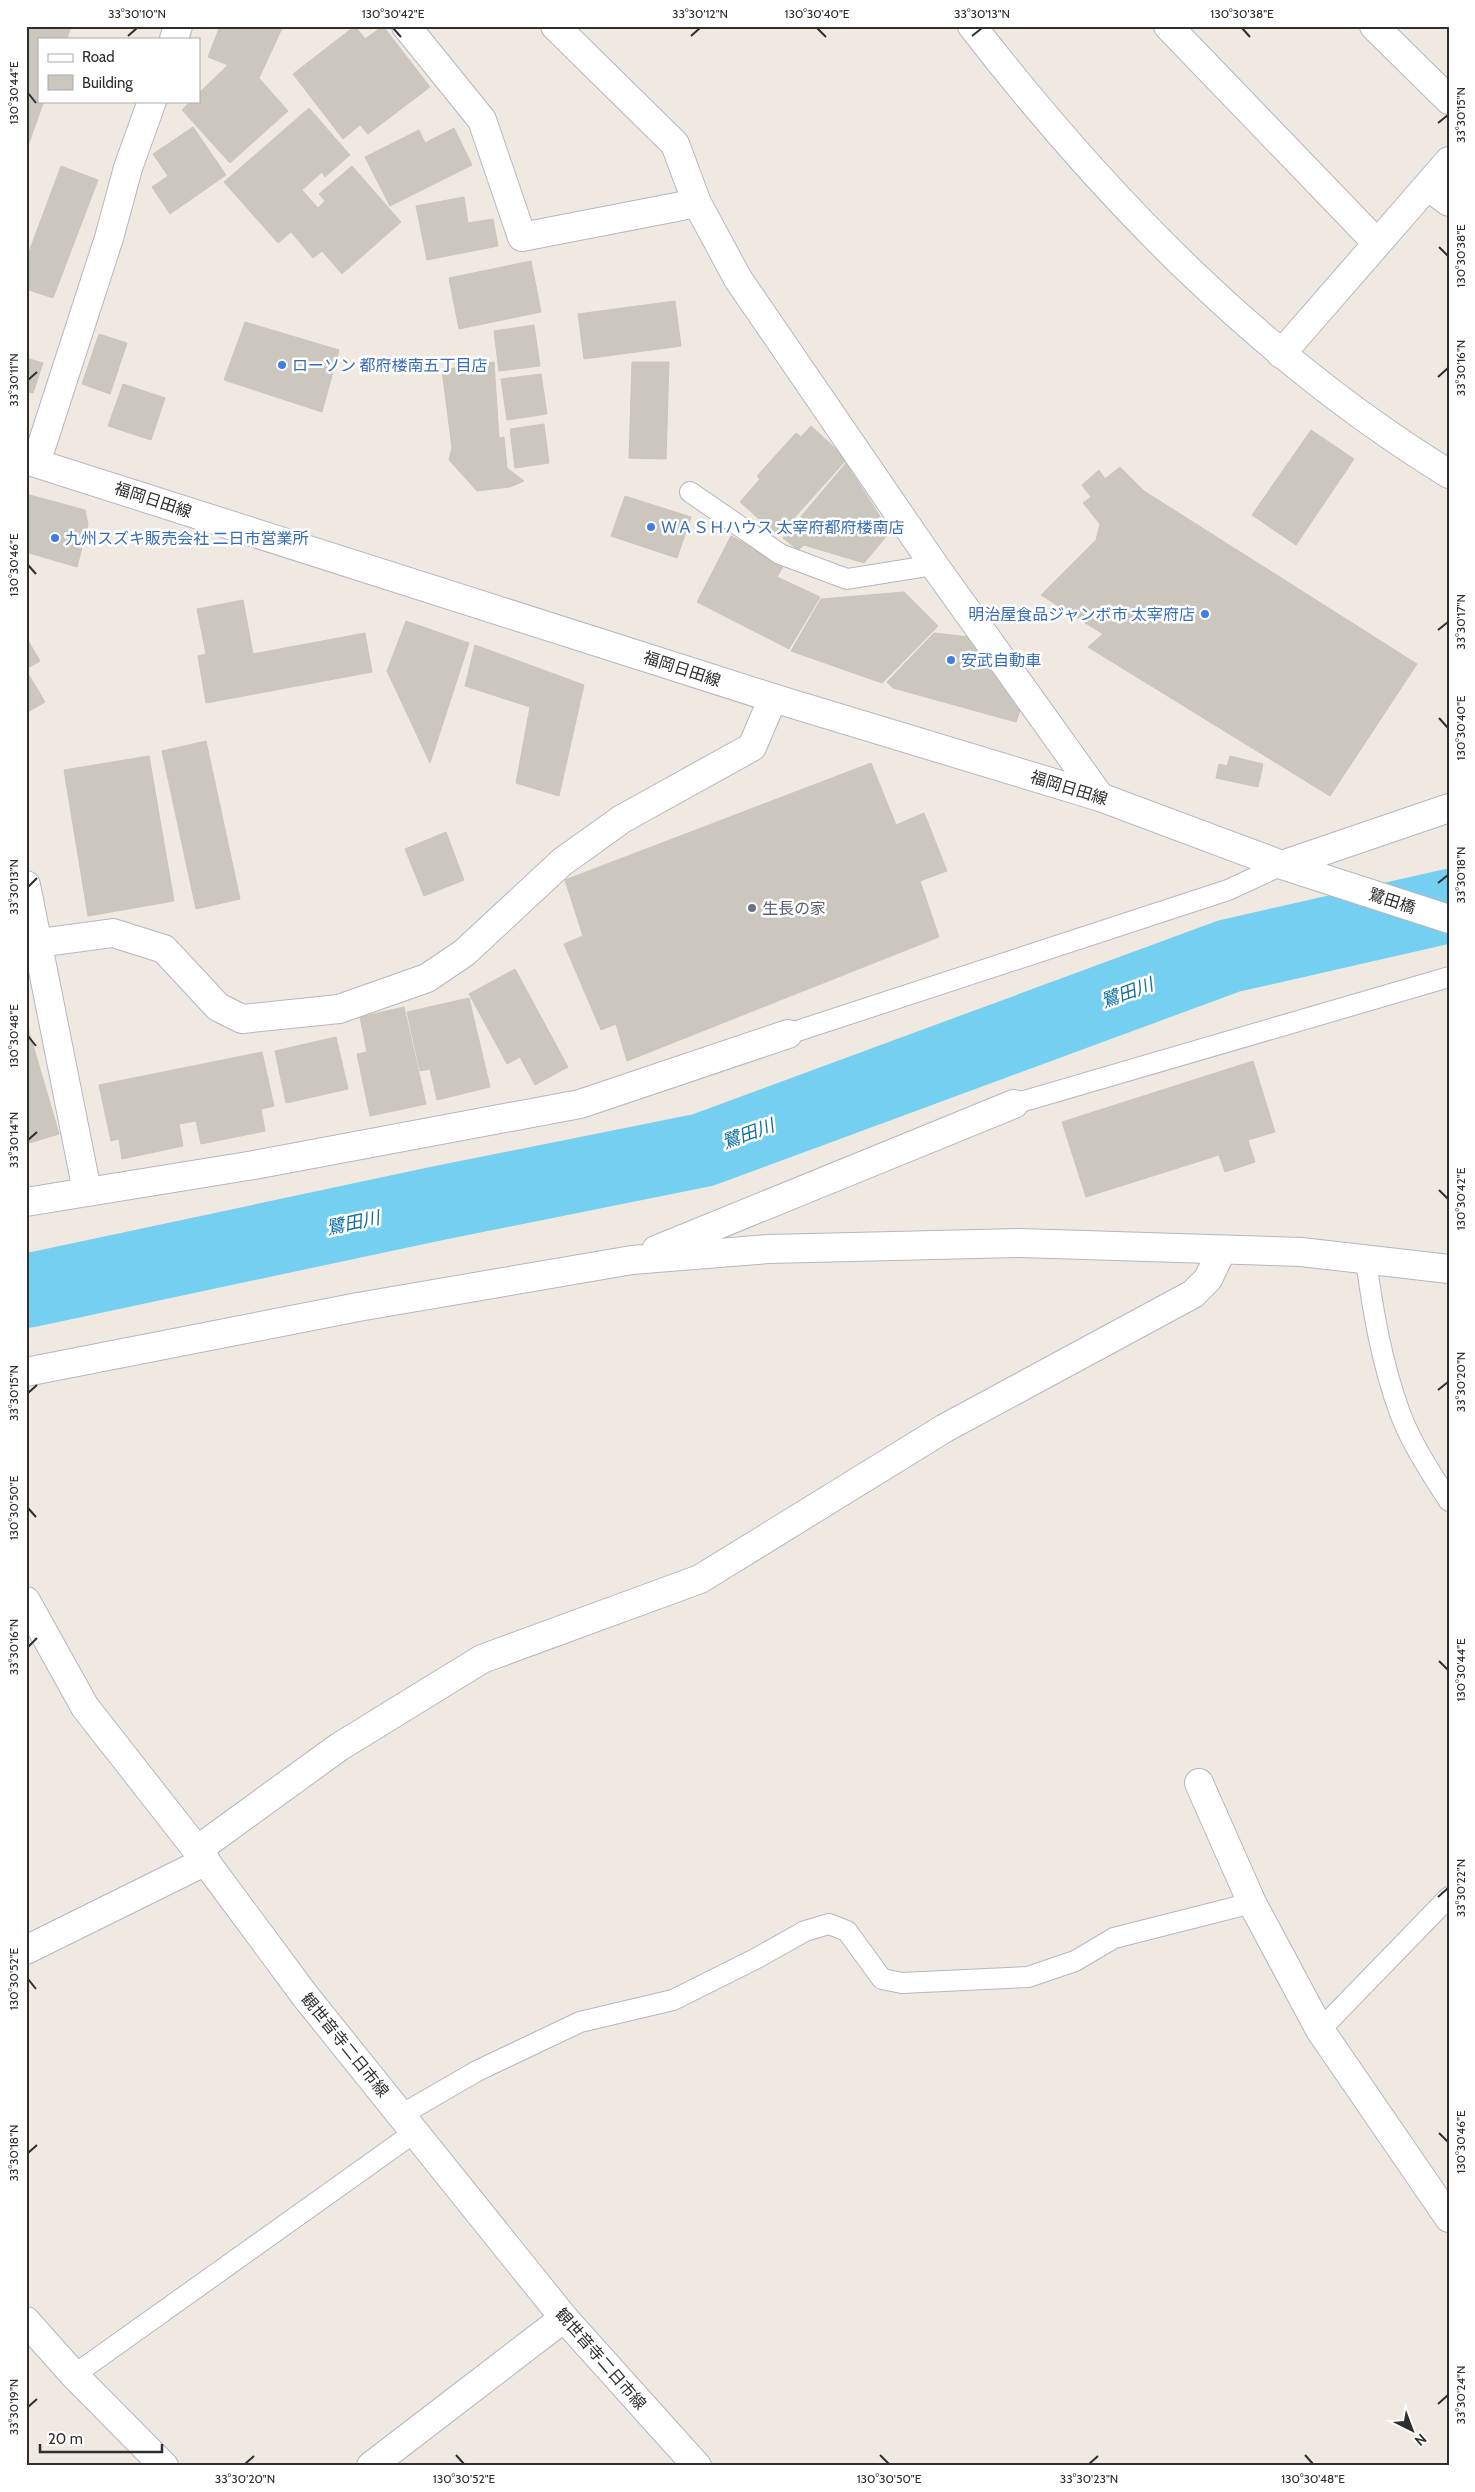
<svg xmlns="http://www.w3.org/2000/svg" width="1475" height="2492" font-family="Cabin,'Noto Sans JP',sans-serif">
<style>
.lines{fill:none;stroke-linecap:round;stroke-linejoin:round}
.river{stroke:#75cff0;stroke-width:74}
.building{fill:#cbc7bf;stroke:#cbc5ba}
.lane-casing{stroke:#b4b7c1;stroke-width:22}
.street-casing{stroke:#b4b7c1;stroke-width:30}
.secondary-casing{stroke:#b4b7c1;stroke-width:30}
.lane{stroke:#fff;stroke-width:20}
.street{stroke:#fff;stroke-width:28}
.secondary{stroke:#fff;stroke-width:28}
.ticks{fill:none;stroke:#2e2e2e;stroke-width:2}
.shop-dot{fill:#3f7fe0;stroke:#fff;stroke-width:2}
.worship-dot{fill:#6b7280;stroke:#fff;stroke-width:2}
.labels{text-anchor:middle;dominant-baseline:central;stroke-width:5;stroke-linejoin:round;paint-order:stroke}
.shop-label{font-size:16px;fill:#366cbe;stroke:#fff;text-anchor:start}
.street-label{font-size:16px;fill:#2e2e2e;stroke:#fff}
.worship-label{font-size:16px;fill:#5b616d;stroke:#fff;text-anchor:start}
.water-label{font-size:18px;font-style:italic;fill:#0d6fa3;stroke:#fff}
.neatline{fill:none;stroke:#2e2e2e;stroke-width:2}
.ticks-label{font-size:12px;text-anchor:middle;fill:#2e2e2e}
</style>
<rect width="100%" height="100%" fill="#efe9e1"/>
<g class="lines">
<!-- river -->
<path class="river" d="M26,1291L439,1203L703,1150L1229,956L1449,906"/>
</g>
<!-- building -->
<path class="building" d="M26,26H71L67,39H39V101H44L26,151Z
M220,26H283L259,78L288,111L230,163L182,110L191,101H199V93L228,65L208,57Z
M355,26L365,39L383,26L430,87L368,134L360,125L343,139L293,74Z
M309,108L350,155L325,177L322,172L302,190L318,208L325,201L319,194L352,166L401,222L342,274L322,251L313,258L291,232L278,243L224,182Z
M193,127L226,175L170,214L152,187L168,176L153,154Z
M454,128L472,165L390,206L365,157L419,130L425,143Z
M61,166L98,180L53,298L26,289V260Z
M464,197L468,223L493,219L498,246L427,260L416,206Z
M531,261L541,312L459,329L449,278Z
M675,301L681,346L584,359L578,314Z
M245,322L339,350L322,412L224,380Z
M534,325L540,366L499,371L494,331Z
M99,334L127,343L110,394L82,384Z
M26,358L43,363L33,393L26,391Z
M494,362L499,438L504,437L507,468L524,481L510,487L477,491L449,460L452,448L442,370Z
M632,362H669L666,459L629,458Z
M541,374L547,414L507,420L501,379Z
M123,384L165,398L151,440L108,426Z
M544,424L549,463L515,468L510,429Z
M811,426L847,459L778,536L740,502L760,479L757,476L796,433L801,437Z
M1311,430L1354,459L1296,545L1252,515Z
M846,463L890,532L864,563L804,545L798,550L783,538Z
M1120,467L1144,491L1417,664L1330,796L1088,647L1103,634L1041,595L1096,540L1100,524L1083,503L1091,497L1082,485L1099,470L1105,479Z
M26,494L85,510L88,525L77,567L26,552Z
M625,496L691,517L677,558L611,536Z
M731,536L784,565L777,577L820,597L789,649L697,602Z
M904,592L938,626L882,683L791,651L821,599Z
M243,600L253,654L365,633L372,672L206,703L198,656L206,654L197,609Z
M406,621L469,643L430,763L387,671Z
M934,633L978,638L1023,702L1016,722L893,688L887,682Z
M26,637L40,661L26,669Z
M475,645L584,685L559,796L516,783L530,707L465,686Z
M29,675L45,702L26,713V677Z
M206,741L240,899L196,909L162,751Z
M149,756L174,901L88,916L64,770Z
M1230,756L1263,764L1258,787L1216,778L1219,764L1227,766Z
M871,763L896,825L924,813L947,871L920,881L939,937L627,1061L616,1024L601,1030L564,944L583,936L565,880Z
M446,832L464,880L424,896L405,849Z
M515,969L568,1067L535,1085L520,1057L507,1064L469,994Z
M469,998L490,1087L437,1100L430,1069L420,1071L407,1012Z
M404,1007L426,1104L370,1116L357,1054L367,1052L360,1017Z
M26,1021L59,1134L26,1144Z
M336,1037L348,1089L286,1103L275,1051Z
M262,1052L274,1106L261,1109L265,1131L201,1144L196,1121L179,1124L183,1146L122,1159L119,1139L111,1141L99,1085Z
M1253,1061L1275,1132L1248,1140L1255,1162L1225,1172L1219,1155L1086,1197L1062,1122Z"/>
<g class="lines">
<defs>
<path id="lane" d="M690,492L780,554L847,579L934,565
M788,1034L1228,890L1282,865
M1014,1104L1449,977
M1366,1260C1373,1312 1382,1364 1400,1413C1412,1445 1431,1473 1449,1501
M1320,2030L1449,1897
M401,2115L477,2071L580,2022L673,2000L757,1958L805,1931L829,1924L847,1931L882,1979L902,1983L1028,1977L1075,1961L1114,1938L1252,1903
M74,2375L415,2132"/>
<path id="street" d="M406,26L482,120L522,237L697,203
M555,26L675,144L697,203L738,279L934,565L1100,797
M1168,26L1377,243
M1374,26L1449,100
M174,39L178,26
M1427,186L1449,202
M1281,354L1449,161
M36,463L109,238L128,168L152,101
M26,885L87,1191
M39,943L113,933L164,949L218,1007L242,1019L339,1009L427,978L464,953L562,862L622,819L752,747L773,698
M26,1202L254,1165L580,1104L788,1034
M656,1250L1014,1104
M26,1372L358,1307L632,1260L769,1249L1021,1243L1301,1252L1449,1269
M1199,1783L1252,1903L1320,2030L1449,2218
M197,1850L339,1747L482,1659L700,1579L945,1428L1193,1294L1208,1279L1222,1250
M26,1950L206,1861
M26,2321L74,2375L164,2466
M371,2466L564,2318"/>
<path id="secondary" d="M972,26C1106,199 1262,359 1449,474
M26,460L773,698L1100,797L1282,865L1449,919
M1282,865L1449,808
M26,1601L85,1707L197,1850L306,1997L564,2318L697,2466"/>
</defs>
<!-- lane casing -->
<use href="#lane" class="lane-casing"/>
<!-- street casing -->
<use href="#street" class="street-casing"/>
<!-- secondary casing -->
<use href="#secondary" class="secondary-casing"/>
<!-- lane -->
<use href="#lane" class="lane"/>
<!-- street -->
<use href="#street" class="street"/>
<!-- secondary -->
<use href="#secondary" class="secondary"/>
</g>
<!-- ticks -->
<path class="ticks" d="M393,28L401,37M817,28L826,37M1242,28L1250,37M128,36L137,28M691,36L700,28M972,36L982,28M28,93L36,103M1438,123L1448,115M1439,247L1448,256M1438,377L1448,368M28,380L37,372M28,565L36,574M1438,630L1448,622M1439,718L1448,728M1438,883L1448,875M28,887L37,878M28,1036L36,1046M28,1140L37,1132M1439,1190L1448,1199M1438,1390L1448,1382M28,1393L37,1385M28,1508L36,1517M28,1647L37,1638M1439,1661L1448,1670M1438,1897L1448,1888M28,1979L36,1989M1439,2133L1448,2142M28,2153L37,2145M1438,2404L1448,2395M28,2407L37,2399M456,2455L464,2464M880,2455L889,2464M1305,2455L1313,2464M245,2464L254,2456M1089,2464L1098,2456"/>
<!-- markers -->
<g class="shop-dot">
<circle cx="282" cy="365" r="5"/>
<circle cx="651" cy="527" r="5"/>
<circle cx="55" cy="538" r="5"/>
<circle cx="1205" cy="614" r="5"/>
<circle cx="951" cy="660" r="5"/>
</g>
<circle class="worship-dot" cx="752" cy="908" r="5"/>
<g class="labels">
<!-- shop labels -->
<g class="shop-label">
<text x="292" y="365">ローソン 都府楼南五丁目店</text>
<text x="661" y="527">ＷＡＳＨハウス 太宰府都府楼南店</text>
<text x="65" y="538">九州スズキ販売会社 二日市営業所</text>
<text x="1195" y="614" text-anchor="end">明治屋食品ジャンボ市 太宰府店</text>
<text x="961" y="660">安武自動車</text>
</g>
<!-- street labels -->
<g class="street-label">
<text transform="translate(153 500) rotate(18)">福岡日田線</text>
<text transform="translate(682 669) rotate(18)">福岡日田線</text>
<text transform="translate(1069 788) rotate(17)">福岡日田線</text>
<text transform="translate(1392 901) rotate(18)">鷺田橋</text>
<text transform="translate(345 2045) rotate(51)">観世音寺二日市線</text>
<text transform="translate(601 2359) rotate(49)">観世音寺二日市線</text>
</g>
<!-- worship labels -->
<g class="worship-label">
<text x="762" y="908">生長の家</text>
</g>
<!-- water labels -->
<g class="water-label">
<text transform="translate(1127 993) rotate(-20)">鷺田川</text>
<text transform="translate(748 1134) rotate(-20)">鷺田川</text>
<text transform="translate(353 1223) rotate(-12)">鷺田川</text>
</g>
</g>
<!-- border -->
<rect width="1475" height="2492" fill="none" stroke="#ffffff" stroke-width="55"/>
<!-- legend -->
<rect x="38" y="38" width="162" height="65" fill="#ffffff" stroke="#ababab"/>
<rect x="48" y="54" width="25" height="8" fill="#ffffff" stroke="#ababab"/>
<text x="82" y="62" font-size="15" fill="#2e2e2e">Road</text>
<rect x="48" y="75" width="25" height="15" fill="#cbc7bf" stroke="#ababab"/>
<text x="82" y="88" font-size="15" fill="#2e2e2e">Building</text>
<!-- north arrow -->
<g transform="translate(1412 2430) rotate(138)" stroke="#ffffff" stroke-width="4" paint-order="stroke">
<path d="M0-4L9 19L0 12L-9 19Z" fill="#2e2e2e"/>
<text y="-8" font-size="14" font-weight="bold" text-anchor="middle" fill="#2e2e2e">N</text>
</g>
<!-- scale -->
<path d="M40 2444v8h122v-8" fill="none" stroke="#2e2e2e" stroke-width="2.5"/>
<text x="48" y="2444" font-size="15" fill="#2e2e2e" stroke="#ffffff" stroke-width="4" paint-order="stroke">20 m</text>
<rect x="28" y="28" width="1420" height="2436" class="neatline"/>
<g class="ticks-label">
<text x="137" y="18">33°30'10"N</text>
<text x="393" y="18">130°30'42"E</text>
<text x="700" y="18">33°30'12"N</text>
<text x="817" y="18">130°30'40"E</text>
<text x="982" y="18">33°30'13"N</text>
<text x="1242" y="18">130°30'38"E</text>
<text transform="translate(14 93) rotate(-90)" y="4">130°30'44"E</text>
<text transform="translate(1461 115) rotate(-90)" y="4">33°30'15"N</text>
<text transform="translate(1461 256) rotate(-90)" y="4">130°30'38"E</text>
<text transform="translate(1461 368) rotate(-90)" y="4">33°30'16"N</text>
<text transform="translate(14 380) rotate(-90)" y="4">33°30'11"N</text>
<text transform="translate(14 565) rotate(-90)" y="4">130°30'46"E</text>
<text transform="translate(1461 622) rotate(-90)" y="4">33°30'17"N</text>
<text transform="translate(1461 728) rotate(-90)" y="4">130°30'40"E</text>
<text transform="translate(1461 875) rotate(-90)" y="4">33°30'18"N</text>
<text transform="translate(14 887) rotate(-90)" y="4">33°30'13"N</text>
<text transform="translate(14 1036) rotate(-90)" y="4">130°30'48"E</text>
<text transform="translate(14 1140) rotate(-90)" y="4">33°30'14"N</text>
<text transform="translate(1461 1199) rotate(-90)" y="4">130°30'42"E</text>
<text transform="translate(1461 1382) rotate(-90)" y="4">33°30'20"N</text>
<text transform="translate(14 1393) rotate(-90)" y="4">33°30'15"N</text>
<text transform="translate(14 1508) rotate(-90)" y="4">130°30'50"E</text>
<text transform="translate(14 1647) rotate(-90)" y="4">33°30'16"N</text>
<text transform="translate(1461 1670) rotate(-90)" y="4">130°30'44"E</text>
<text transform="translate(1461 1888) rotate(-90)" y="4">33°30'22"N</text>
<text transform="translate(14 1979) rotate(-90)" y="4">130°30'52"E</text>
<text transform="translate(1461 2142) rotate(-90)" y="4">130°30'46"E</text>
<text transform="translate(14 2153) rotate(-90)" y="4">33°30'18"N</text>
<text transform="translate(1461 2395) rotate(-90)" y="4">33°30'24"N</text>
<text transform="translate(14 2407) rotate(-90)" y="4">33°30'19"N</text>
<text x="245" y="2483">33°30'20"N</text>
<text x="464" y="2483">130°30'52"E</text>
<text x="889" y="2483">130°30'50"E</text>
<text x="1089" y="2483">33°30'23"N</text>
<text x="1313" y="2483">130°30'48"E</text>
</g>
</svg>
